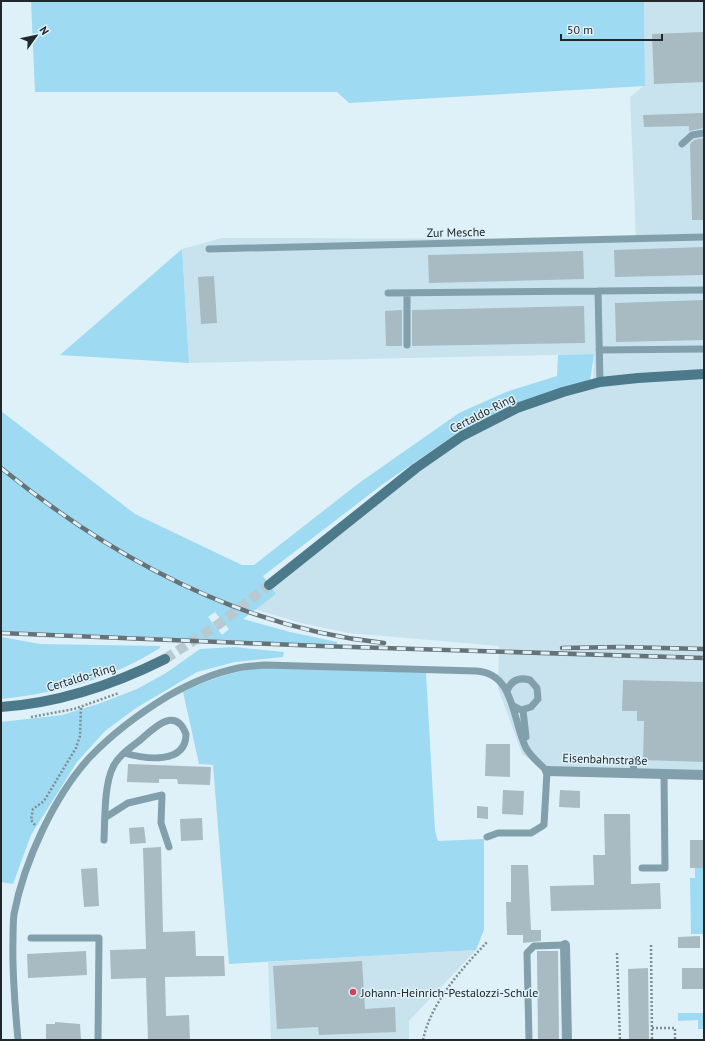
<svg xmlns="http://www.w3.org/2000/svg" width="705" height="1041" font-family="'PT Sans',sans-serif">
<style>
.built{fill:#c8e3ee}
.green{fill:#9edaf1;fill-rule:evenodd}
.building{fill:#a8bac2}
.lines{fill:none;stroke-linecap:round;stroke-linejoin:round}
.secondary-tunnel{stroke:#b8c9d0;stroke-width:10;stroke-dasharray:10 5;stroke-linecap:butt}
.path{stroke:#808d93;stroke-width:2.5;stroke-dasharray:2 2;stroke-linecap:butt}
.lane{stroke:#82a0ac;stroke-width:7}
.street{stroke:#82a0ac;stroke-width:10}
.secondary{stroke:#4c7a8b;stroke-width:10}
.rail-casing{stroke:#677277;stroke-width:4.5}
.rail{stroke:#def1f9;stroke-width:3;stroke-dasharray:9;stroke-linecap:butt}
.poi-dot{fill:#d0405c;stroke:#def1f9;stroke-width:1.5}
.labels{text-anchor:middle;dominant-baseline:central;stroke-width:3;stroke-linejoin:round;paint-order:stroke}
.street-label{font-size:12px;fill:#21282b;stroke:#def1f9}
.poi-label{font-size:12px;fill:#21282b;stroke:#def1f9;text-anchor:start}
</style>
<rect width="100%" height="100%" fill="#def1f9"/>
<!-- built -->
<path class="built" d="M644,1H704V775L547,771L522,754L498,688L499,646L348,633L301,623L254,609L276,594L269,585L416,468L517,408L593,384L594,354L189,363L182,249L222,238L636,239L630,97L645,85Z
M476,950L409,1021V1040H271L268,962Z"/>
<!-- green -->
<path class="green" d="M31,1H644L645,86L349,103L337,92H35Z
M182,249L189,363L60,355Z
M594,354L590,381L516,405L459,432L383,484L263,576L276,594L243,619L290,632L337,642V645L1,631V411L135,514L242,565H254L359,483L459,413L506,392L557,376L558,355ZM215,612L229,629L222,635L208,617Z
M1,637L40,644L160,646V648C111,679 58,693 1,699Z
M234,647L284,652L283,657L235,662L197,672L136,708L105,731L77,762L31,835L13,884L1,882V722L62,715L98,704L137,689L166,673L200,649Z
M265,667L426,673L435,831L438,841L484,839V930L476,950L229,964L213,765L199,764L183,692C210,679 235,671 265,667Z
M695,868H704V934H691L690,878H695Z
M678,1013H704V1029H698V1020L678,1021Z"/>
<!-- building -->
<path class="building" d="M704,32V82L654,84L652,34Z
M704,113V128L689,131V126L644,127L643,115Z
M704,138V220H692L690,144L694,140Z
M704,247V275L615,277L614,250Z
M583,251L584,279L429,283L428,255Z
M214,276L217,323L201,324L198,277Z
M704,300V340L616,342L615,303Z
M584,306L585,343L412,346V310Z
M402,310V346H386L385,311Z
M623,680L704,682V762L643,760L644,721H637V711H622Z
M486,744H510V777L485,776Z
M128,764L211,767L210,785L178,784L177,779H159V783L127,782Z
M503,790L524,791L523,815L502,814Z
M560,790L580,791V808L559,807Z
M477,806L488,807V819L477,818Z
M604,814H630L631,884L660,883L661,909L551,911L550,886L594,885L593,855H605Z
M202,818L203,840L181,841L180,819Z
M144,827L146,843L130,844L129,828Z
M690,840H703V868H690Z
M161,847L163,932L195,931L196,956H224L225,976L165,977L166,1016L189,1015L190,1040H148L146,978L111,979L110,950L146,949L143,848Z
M511,865H528L531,930H541V941L523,943V935H507L506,902H511Z
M97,868L99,906L84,907L81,869Z
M700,936V948H678V937Z
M86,951L87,975L28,978L27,954Z
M537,951H558L559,1040H538Z
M362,961L365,1009L395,1007L396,1032L319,1035L318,1027L277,1029L273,966Z
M648,968L649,1040H629L628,969Z
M682,968H704V989H682Z
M55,1022L80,1024L81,1040H46V1024H55Z"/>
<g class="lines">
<!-- secondary-tunnel -->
<path class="secondary-tunnel" d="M165,659L219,624L269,585"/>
<!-- path -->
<path class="path" d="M31,717L74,709L119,693
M35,825L31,820L33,809L44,801L76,748L80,736L81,707
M651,945L652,1040
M617,953L620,1040
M652,1028H675V1040
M423,1040C431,1002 461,970 487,942"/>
<!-- lane -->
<path class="lane" d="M682,144L692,135L704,133
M209,249L704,237
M388,293L598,291
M407,293V345
M599,350L704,349
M600,382L598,291L704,290
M507,691C511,680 519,677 530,680L537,688L538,699L531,707L521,710L512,705
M523,710L526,737
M633,774L634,760
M106,817L128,803L162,795L161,823L169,847
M104,840C105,819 104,785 113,767C118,756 130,748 139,741C153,729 175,705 186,734C186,765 145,759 124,753
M642,868H665L664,774
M31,938H99L98,1040
M18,1040C15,1007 12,974 13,941C13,932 13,922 14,914C24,862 54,796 90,757C113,733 140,713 168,696C189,684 214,673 238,668C247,666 256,666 265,665L476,671C515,673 512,720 526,748C531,757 540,764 547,771L544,825L531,833H498L487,837
M529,1040L527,953L534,946L565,945"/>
<!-- street -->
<path class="street" d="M547,771L704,775
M565,945L567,1040"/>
<!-- secondary -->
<path class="secondary" d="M269,585L416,468L462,436L517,408L563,392L600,382L638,378L704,374
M1,707C60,703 113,685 165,659"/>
<defs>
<path id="rail" d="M1,468C111,557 241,628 384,643
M1,633L320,646L704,658
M562,648L620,647L704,649"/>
</defs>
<!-- rail casing -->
<use href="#rail" class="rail-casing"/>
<!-- rail -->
<use href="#rail" class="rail"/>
</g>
<!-- markers -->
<circle class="poi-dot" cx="353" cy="992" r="4"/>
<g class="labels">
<!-- street labels -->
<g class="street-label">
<text transform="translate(456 232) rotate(-1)">Zur Mesche</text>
<text transform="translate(482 413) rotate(-27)">Certaldo-Ring</text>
<text transform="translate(81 677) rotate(-17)">Certaldo-Ring</text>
<text transform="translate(605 759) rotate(2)">Eisenbahnstraße</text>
</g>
<!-- poi labels -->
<g class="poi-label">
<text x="361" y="992">Johann-Heinrich-Pestalozzi-Schule</text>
</g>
</g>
<!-- border -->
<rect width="705" height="1041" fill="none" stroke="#21282b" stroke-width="4"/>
<!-- north arrow -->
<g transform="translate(36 36) rotate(57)" stroke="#def1f9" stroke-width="3" paint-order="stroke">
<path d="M0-3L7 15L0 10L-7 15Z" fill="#21282b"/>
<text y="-6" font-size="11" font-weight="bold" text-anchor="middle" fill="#21282b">N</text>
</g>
<!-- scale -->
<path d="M561 34v6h101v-6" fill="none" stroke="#21282b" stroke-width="2"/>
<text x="567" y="34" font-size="12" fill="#21282b" stroke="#def1f9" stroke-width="3" paint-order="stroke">50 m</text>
</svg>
